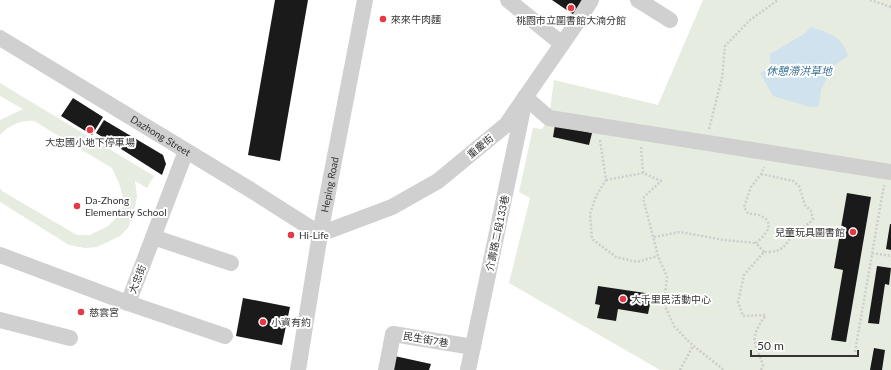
<svg xmlns="http://www.w3.org/2000/svg" width="891" height="370" font-family="Lato,'Noto Sans TC',sans-serif">
<style>
.green{fill:#e6ecdf}
.water{fill:#cfe2ee}
.building{fill:#1a1a1a}
.lines{fill:none;stroke-linecap:round;stroke-linejoin:round}
.path{stroke:#cdcdcd;stroke-width:2.5;stroke-dasharray:2 2;stroke-linecap:butt}
.minor{stroke:#d0d0d0;stroke-width:16}
.poi-dot{fill:#e63946;stroke:#fff;stroke-width:1.5}
.labels{text-anchor:middle;dominant-baseline:central;stroke-width:4;stroke-linejoin:round;paint-order:stroke}
.poi-label{font-size:10px;fill:#333;stroke:#fff;text-anchor:start}
.street-label{font-size:10px;fill:#333;stroke:#fff}
.water-label{font-size:11px;font-style:italic;fill:#3f7597;stroke:#fff}
</style>
<rect width="100%" height="100%" fill="#fff"/>
<!-- green -->
<path class="green" d="M703,0H891V370H660L509,283L530,198L519,192L533,128L542,129L549,118L554,80L658,105Z
M0,83L154,176L147,188L135,181L137,196L135,208L128,228L120,236L97,247L85,248L69,245L0,202V188L2,191L77,235H90L108,226L117,217L122,210L123,197L119,183L112,168L34,121C21,120 9,125 0,135V120L23,109L0,96Z"/>
<!-- water -->
<path class="water" d="M811,27C829,33 842,36 848,56L832,67L821,90L819,106L810,107L773,96L760,73L770,68V54L804,34Z"/>
<!-- building -->
<path class="building" d="M275,0H308L280,161L248,155Z
M552,0H584L574,15Z
M73,98L103,117L92,135L61,116Z
M104,120L163,155L166,164L162,175L96,133Z
M555,125L592,133L589,145L553,137Z
M847,193L871,197L846,342L831,340L843,270L834,268Z
M890,224H891V250L886,249Z
M877,266L891,268L889,285L885,284L879,324L868,323Z
M598,286L652,294L648,314L618,309L616,321L597,318L600,305L595,304Z
M243,298L290,307L282,345L236,336Z
M874,348L885,350L882,370H870Z
M390,355L431,364L429,370H386Z"/>
<g class="lines">
<!-- path -->
<path class="path" d="M870,0L891,7
M709,129L722,78L725,46L750,20L778,0
M600,140L606,180L596,196L590,214L592,239L616,257L637,262L658,256
M641,147L643,173
M761,174L793,181L799,186L805,205L811,211L813,219C808,226 800,228 794,234C788,240 785,249 776,251C773,252 767,252 764,252L744,275L738,302L743,316L765,315
M606,180L643,173L661,181L643,198L658,256L667,277L664,304L674,326L689,342L724,370
M654,237L680,232L724,240L756,243
M764,252L756,243C763,237 776,225 763,217C759,214 752,214 748,213L744,207L751,187L761,174L764,167
M872,253L891,256
M855,352L884,185
M680,370L693,346
M761,370L763,365C754,340 749,340 765,316"/>
<!-- minor -->
<g class="minor">
<path d="M508,0L562,44"/>
<path d="M638,0L670,20"/>
<path id="s1" d="M0,38L254,192L320,234L392,207L438,181L506,125L578,21L591,0"/>
<path d="M525,97L549,118L891,172"/>
<path d="M153,237L231,263"/>
<path d="M0,255L128,303L186,151"/>
<path d="M128,303L225,336"/>
<path d="M0,320L70,338"/>
<path id="s2" d="M298,370L320,234L365,0"/>
<path d="M386,370L393,334L473,347"/>
<path d="M468,370L524,104"/>
</g>
</g>
<!-- markers -->
<g class="poi-dot">
<circle cx="571" cy="8" r="4"/>
<circle cx="383" cy="19" r="4"/>
<circle cx="90" cy="130" r="4"/>
<circle cx="77" cy="206" r="4"/>
<circle cx="853" cy="232" r="4"/>
<circle cx="291" cy="235" r="4"/>
<circle cx="623" cy="299" r="4"/>
<circle cx="81" cy="312" r="4"/>
<circle cx="263" cy="322" r="4"/>
</g>
<g class="labels">
<!-- poi labels -->
<g class="poi-label">
<text x="391" y="19">來來牛肉麵</text>
<text x="571" y="20" text-anchor="middle">桃園市立圖書館大湳分館</text>
<text x="90" y="142" text-anchor="middle">大忠國小地下停車場</text>
<text x="85" y="200">Da-Zhong<tspan x="85" dy="12">Elementary School</tspan></text>
<text x="845" y="232" text-anchor="end">兒童玩具圖書館</text>
<text x="299" y="235">Hi-Life</text>
<text x="631" y="299">大千里民活動中心</text>
<text x="89" y="312">慈雲宮</text>
<text x="271" y="322">小資有約</text>
</g>
<!-- street labels -->
<g class="street-label">
<text stroke="none"><textPath href="#s1" startOffset="188">Dazhong Street</textPath></text>
<text transform="translate(480 146) rotate(-40)">重慶街</text>
<text stroke="none"><textPath href="#s2" startOffset="188">Heping Road</textPath></text>
<text transform="translate(497 233) rotate(-78)">介壽路二段133巷</text>
<text transform="translate(137 279) rotate(-69)">大忠街</text>
<text transform="translate(426 339) rotate(10)">民生街7巷</text>
</g>
<!-- water labels -->
<g class="water-label">
<text x="799" y="70">休憩滯洪草地</text>
</g>
</g>
<!-- scale -->
<path d="M751 350v6h107v-6" fill="none" stroke="#333333" stroke-width="2"/>
<text x="757" y="350" font-size="12" fill="#333333" stroke="#ffffff" stroke-width="3" paint-order="stroke">50 m</text>
</svg>
